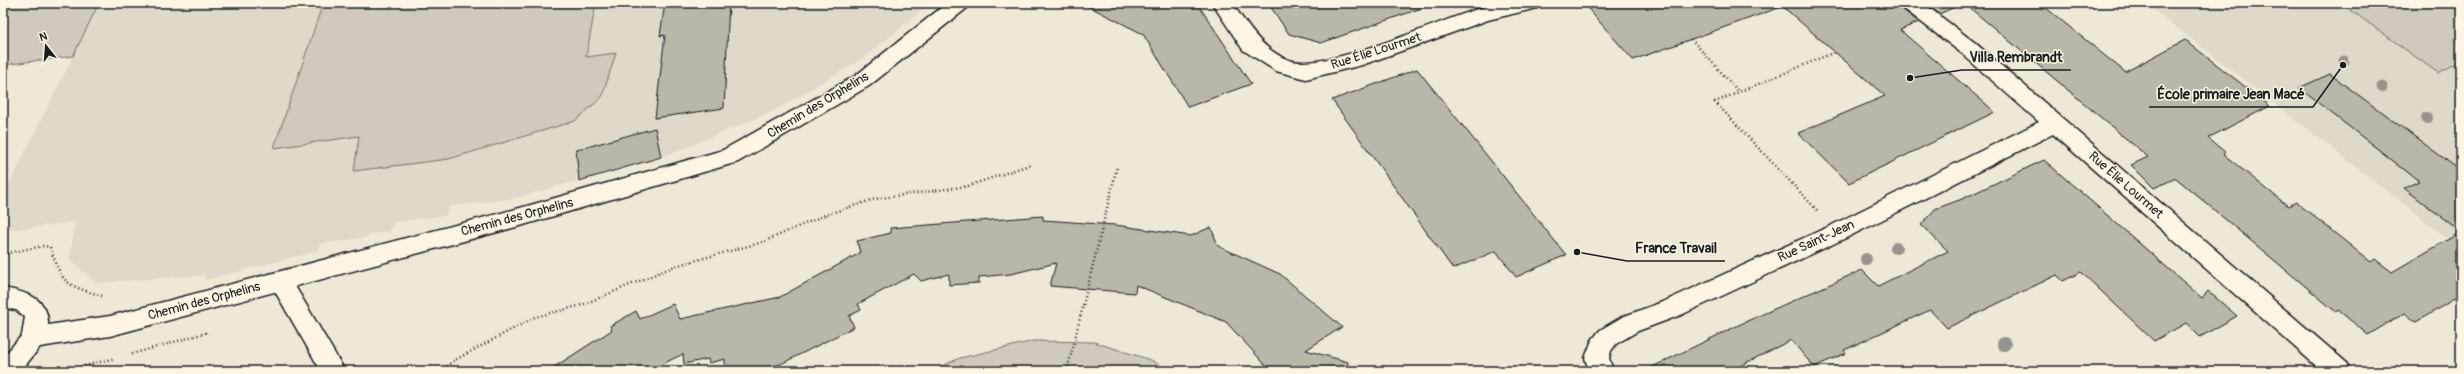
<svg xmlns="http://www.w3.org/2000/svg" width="2464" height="374" font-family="Pangolin,sans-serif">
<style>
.built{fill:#ded9cb}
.green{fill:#cfcabd;stroke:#76736c}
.building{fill:#bab6aa;stroke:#1c1c1c}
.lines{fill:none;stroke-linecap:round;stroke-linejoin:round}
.lane-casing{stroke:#1c1c1c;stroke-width:3}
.street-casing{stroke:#1c1c1c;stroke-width:3}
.secondary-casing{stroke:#1c1c1c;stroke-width:3}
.path{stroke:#1c1c1c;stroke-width:2.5;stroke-dasharray:1 3;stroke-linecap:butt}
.lane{fill:#fcf5e5;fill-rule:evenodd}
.street{fill:#fcf5e5;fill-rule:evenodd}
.secondary{fill:#fcf5e5;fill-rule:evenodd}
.tree{fill:#98948b}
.labels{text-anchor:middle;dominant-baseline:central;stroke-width:3;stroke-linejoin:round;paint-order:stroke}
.street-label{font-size:13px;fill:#1c1c1c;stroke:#fcf5e5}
.leader{fill:none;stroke:#1c1c1c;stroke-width:1.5}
.callout-dot{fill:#1c1c1c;stroke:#fcf5e5;stroke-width:1.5}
.callout-label{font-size:14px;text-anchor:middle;font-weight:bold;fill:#1c1c1c;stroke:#fcf5e5;stroke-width:3;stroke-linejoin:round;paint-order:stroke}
</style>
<rect width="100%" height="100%" fill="#eee8d9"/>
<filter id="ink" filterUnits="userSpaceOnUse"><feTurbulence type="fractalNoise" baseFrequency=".025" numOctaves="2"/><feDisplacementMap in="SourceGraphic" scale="8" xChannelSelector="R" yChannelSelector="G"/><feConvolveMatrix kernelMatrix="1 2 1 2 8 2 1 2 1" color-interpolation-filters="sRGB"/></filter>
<g filter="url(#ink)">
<!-- built -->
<path class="built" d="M99,3H931L865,57L774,111L673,153L516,198L449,207L447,215L394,222L390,231L369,234L368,237L320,244L317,251L205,280V275L96,283L70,259L75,222L3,231V197Z
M2145,3H2461V250L2413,211Z"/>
<!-- green -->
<path class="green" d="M3,3H99L73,56L3,65Z
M323,3H596L586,57L616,53L602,97L575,121L449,159L354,171L359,136L274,148Z
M2353,3H2461V61L2438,73L2345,6Z
M1034,341L1094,342L1151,360L1170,371H931L960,358Z"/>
<!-- building -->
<path class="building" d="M665,3H729L724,108L655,118L665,35L660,36Z
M1082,3H1197L1251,84L1188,107L1143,34Z
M1268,3H1421L1422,8L1321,43L1289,34Z
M1583,3H1899L1902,9L1919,22L1900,30L1995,112L1849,183L1798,133L1885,96L1781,5V7L1633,60Z
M1925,3H2040L2125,72L2185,40L2270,106L2208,138L2226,153L2223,154L2288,206L2296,202L2371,262L2375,259L2392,272L2461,232V295L2416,322L2405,313L2368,335L2338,310L2336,312L2176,178L2154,188L2131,165L2148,157L1964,3L1939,14Z
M1417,69L1492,162L1566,255L1516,277L1496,251L1453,269L1332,100Z
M2330,74L2461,171V232L2404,188L2419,181L2299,88Z
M655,128L661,157L579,181L576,150Z
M2044,160L2202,298L2208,291L2237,316L2200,337L2186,323L2154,341L2081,272L2063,281L2057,275L1947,328L1930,310L1844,350L1846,353L1814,367L1791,340L1730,371H1644L1745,322L1862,270L1878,286L1948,251L1921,225L1935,209L1962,199Z
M1043,216V220L1115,225L1191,236L1211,227L1218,246L1280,274L1342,327L1306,350L1348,362L1347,371H1271L1226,322L1136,285L1135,293L1050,286L1056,263L1011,274L979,277V283L949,285V274L921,281L914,274L858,304L861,310L849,316L854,327L781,364L752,371H725V359L709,363L708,359L684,364L683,354L648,371H548L612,330L610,326L636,311L640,319L673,304L680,319L780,297L860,253L857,241L891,233L890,228Z"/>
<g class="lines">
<defs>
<path id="lane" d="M280,272L288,274L345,371H321L269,281L272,274Z"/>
<path id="street" d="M1212,3H1232C1248,26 1262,50 1289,60C1324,73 1443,19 1484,7L1501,3H1540L1537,8L1488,20L1362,65L1306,79L1276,71L1243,50Z
M1900,3H1923L1974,42L2348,364L2351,371H2322L2053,134L1846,238L1681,315L1638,331L1616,344L1611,351L1609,358L1613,371H1589L1585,358L1592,340L1600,330L1622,317L1665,301L1830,226L2039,122L1960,52L1903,8Z"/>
<path id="secondary" d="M947,3H970L967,8L869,86L738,162L520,226L110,336L40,347L21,371H3V357L22,335L25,317L16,310L3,308V288C26,292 49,298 48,325L110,316L520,208L723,150L855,76Z"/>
</defs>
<!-- lane casing -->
<use href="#lane" class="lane-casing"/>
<!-- street casing -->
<use href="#street" class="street-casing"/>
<!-- secondary casing -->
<use href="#secondary" class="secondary-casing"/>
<!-- path -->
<path class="path" d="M1412,3L1417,9
M1691,39L1739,92
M1817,210L1715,102L1835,52
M3,254L43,246L50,247C63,285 64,284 102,296
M132,354L209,332
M65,371L115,358
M440,371L455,360L535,317L582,305L675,266L763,242L825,215L875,199L968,186L1032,164
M1067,371L1117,167"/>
<!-- lane -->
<use href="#lane" class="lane"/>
<!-- street -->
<use href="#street" class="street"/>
<!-- secondary -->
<use href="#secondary" class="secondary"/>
</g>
<!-- trees -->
<g class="tree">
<circle cx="2344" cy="61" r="5.5"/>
<circle cx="2382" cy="87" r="5.5"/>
<circle cx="2427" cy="118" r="6"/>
<circle cx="1896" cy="248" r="6"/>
<circle cx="1866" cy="259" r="6"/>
<circle cx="2004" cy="344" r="7"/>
</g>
</g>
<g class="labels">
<!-- street labels -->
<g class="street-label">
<text transform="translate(1376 51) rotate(-18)">Rue Élie Lourmet</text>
<text transform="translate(818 105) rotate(-31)">Chemin des Orphelins</text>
<text transform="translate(2126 185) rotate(41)">Rue Élie Lourmet</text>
<text transform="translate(517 217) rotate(-15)">Chemin des Orphelins</text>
<text transform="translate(1816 241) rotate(-25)">Rue Saint-Jean</text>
<text transform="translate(204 301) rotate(-15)">Chemin des Orphelins</text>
</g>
</g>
<!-- callouts -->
<path class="leader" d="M1910 78L1962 70H2071M2343 65L2313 107H2149M1577 252L1627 261H1725"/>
<g class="callout-dot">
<circle cx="1910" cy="78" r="4"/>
<circle cx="2343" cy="65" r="4"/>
<circle cx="1577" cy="252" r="4"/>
</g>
<g class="callout-label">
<text x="2016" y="62">Villa Rembrandt</text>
<text x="2231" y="99">École primaire Jean Macé</text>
<text x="1676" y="253">France Travail</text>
</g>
<!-- margin -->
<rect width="2464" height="374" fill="none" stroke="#fcf5e5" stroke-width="16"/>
<rect x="8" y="8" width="2448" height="358" fill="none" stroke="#1c1c1c" stroke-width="1.5" filter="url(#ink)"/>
<!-- north arrow -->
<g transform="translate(46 46) rotate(343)" stroke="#fcf5e5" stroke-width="3" paint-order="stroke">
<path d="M0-3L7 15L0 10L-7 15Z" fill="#1c1c1c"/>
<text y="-6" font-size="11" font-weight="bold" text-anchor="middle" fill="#1c1c1c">N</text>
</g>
</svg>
